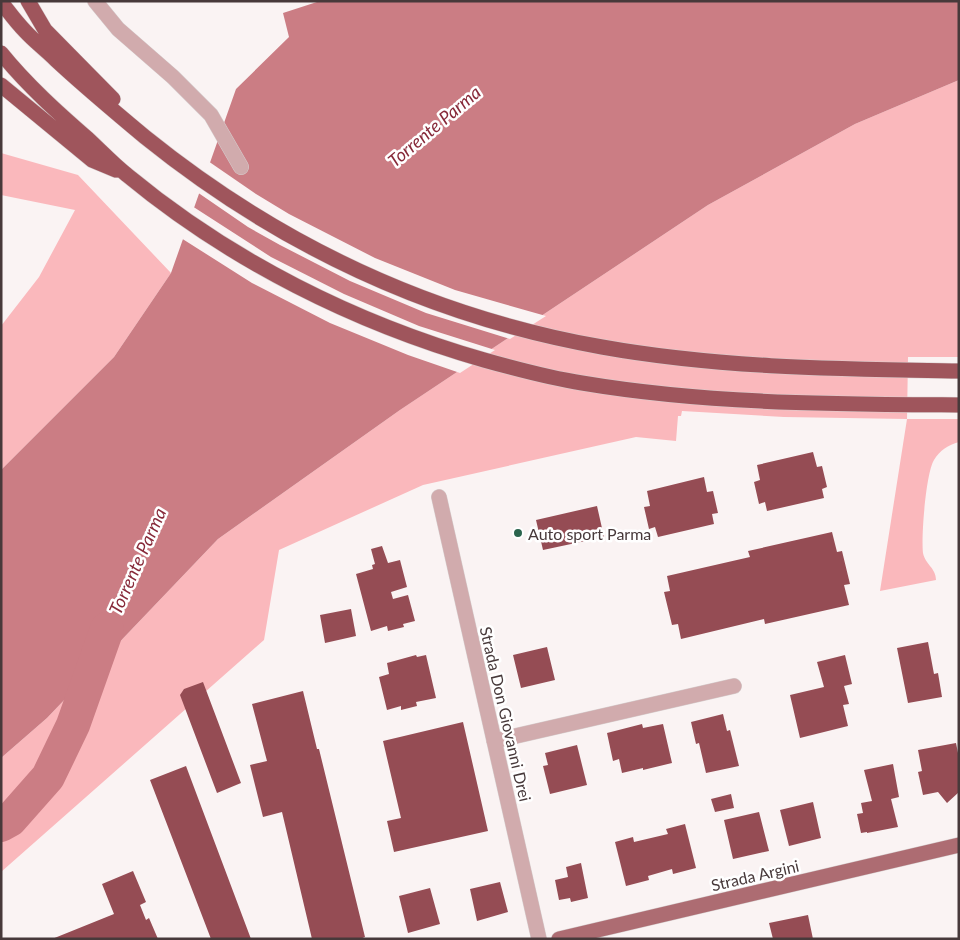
<svg xmlns="http://www.w3.org/2000/svg" width="960" height="940" font-family="Lato,sans-serif">
<style>
.green{fill:#fab8bc}
.water{fill:#cb7d84}
.pier{fill:#faf3f3}
.lines{fill:none;stroke-linecap:round;stroke-linejoin:round}
.river{stroke:#cb7d84;stroke-width:34}
.building{fill:#954c54}
.minor-casing{stroke:#d6cece;stroke-width:16}
.major-casing{stroke:#d6cece;stroke-width:16}
.highway-casing{stroke:#d6cece;stroke-width:16}
.minor{stroke:#d1abad;stroke-width:15}
.major{stroke:#ad6c72;stroke-width:15}
.highway{stroke:#9f555c;stroke-width:15}
.poi-dot{fill:#2b644d;stroke:#fff;stroke-width:2}
.labels{text-anchor:middle;dominant-baseline:central;stroke-width:5;stroke-linejoin:round;paint-order:stroke}
.poi-label{font-size:16px;fill:#47393a;stroke:#fff;text-anchor:start}
.street-label{font-size:16px;fill:#47393a;stroke:#fff}
.water-label{font-size:18px;font-style:italic;fill:#872939;stroke:#fff}
</style>
<rect width="100%" height="100%" fill="#faf3f3"/>
<!-- green -->
<path class="green" d="M959,80V357H908L907,419H959V442C948,445 940,450 934,460C926,473 921,536 923,553C925,564 936,568 936,580L880,591L907,419L784,417L682,411L681,416H678L676,441L636,437L423,485L279,550L264,640L1,872V758L47,718L218,539L400,410L708,205L855,124Z
M1,153L78,175L171,273L114,357L1,470V326L39,277L75,210L1,195Z"/>
<!-- water -->
<path class="water" d="M320,1H959V80L855,124L708,205L400,410L218,539L47,718L1,758V470L114,357L171,273L236,89L289,37L283,13Z"/>
<!-- pier -->
<path class="pier" d="M208,161L256,194L289,214L375,258L455,290L546,316L510,339L426,313L350,281L280,245L248,227L197,192Z
M192,206L271,257L344,294L419,326L495,350L460,373L408,355L330,323L252,283L181,238Z"/>
<g class="lines">
<!-- river -->
<path class="river" d="M1,825L10,820L48,777L73,725L107,629"/>
</g>
<!-- building -->
<path class="building" d="M813,452L817,467L822,466L827,487L822,489L824,498L767,511L765,502L759,504L754,482L760,480L757,465Z
M704,477L707,492L713,491L718,513L712,514L714,524L658,537L655,527L649,529L644,507L650,506L647,491Z
M597,506L604,537L543,550L536,520Z
M832,532L837,552L842,551L850,584L844,585L849,605L765,624L764,619L681,639L678,624L672,625L664,592L670,591L667,576L750,557L748,551Z
M382,546L388,563L400,560L407,587L391,592L393,599L408,595L415,621L403,624L404,627L388,631L387,626L371,631L356,574L373,569L372,565L375,564L371,549Z
M351,609L356,636L325,643L320,615Z
M928,642L934,674L938,673L942,697L908,703L897,648Z
M547,647L555,680L521,688L513,655Z
M416,655L417,657L426,655L436,698L416,702L417,706L401,710V706L387,710L379,677L389,674L387,663Z
M845,655L852,684L844,686L849,704L843,705L848,726L800,738L790,695L824,687L817,662Z
M203,682L241,783L217,793L180,695L184,689Z
M303,691L317,749H319L365,937L360,939H312L282,812L263,817L250,765L267,761L252,704Z
M723,714L727,731L730,730L739,766L706,773L699,743L696,744L691,722Z
M463,722L488,831L394,852L387,821L401,818L383,741Z
M642,724L643,728L663,724L672,763L643,770V768L622,773L619,759L613,761L607,733Z
M956,743L959,758V792L947,803L938,792L923,795L918,772L922,771L918,750Z
M577,745L587,785L550,794L543,766L548,765L545,753Z
M893,764L899,797L891,799L898,827L867,833V832L861,833L857,814L863,813L861,803L872,801L864,770Z
M186,766L198,798L251,939H211L150,780Z
M731,794L734,808L715,812L711,799Z
M813,802L821,838L789,846L780,810Z
M759,812L769,851L733,859L724,820Z
M685,824L696,868L673,874L672,869L648,876L649,880L626,886L615,842L633,837L634,842L668,834L666,829Z
M581,863L588,898L571,902L570,898L559,900L555,880L568,877L566,867Z
M133,871L146,902L140,905L146,920L149,918L158,939H52L114,914L102,884Z
M500,882L508,912L477,921L470,889Z
M430,888L440,924L408,933L399,896Z
M808,915L813,939H773L769,923Z"/>
<g class="lines">
<defs>
<path id="minor" d="M95,1L118,29L173,77L211,115L241,167
M439,497L539,939
M494,741L734,686"/>
<path id="major" d="M559,939L959,845"/>
<path id="highway" d="M28,1L45,30L113,99
M1,2C9,12 16,22 25,31C34,41 46,50 56,60C85,87 115,112 145,137C279,245 432,317 602,347C719,368 840,369 959,371
M1,53C27,85 57,112 88,139C101,151 113,164 127,175C231,261 355,323 484,360C516,369 549,378 582,383C707,404 832,404 959,405
M1,85L92,160L116,170"/>
</defs>
<!-- minor casing -->
<use href="#minor" class="minor-casing"/>
<!-- major casing -->
<use href="#major" class="major-casing"/>
<!-- highway casing -->
<use href="#highway" class="highway-casing"/>
<!-- minor -->
<use href="#minor" class="minor"/>
<!-- major -->
<use href="#major" class="major"/>
<!-- highway -->
<use href="#highway" class="highway"/>
</g>
<!-- markers -->
<circle class="poi-dot" cx="518" cy="533" r="5"/>
<g class="labels">
<!-- poi labels -->
<g class="poi-label">
<text x="528" y="533">Auto sport Parma</text>
</g>
<!-- street labels -->
<g class="street-label">
<text transform="translate(506 714) rotate(77)">Strada Don Giovanni Drei</text>
<text transform="translate(755 875) rotate(-13)">Strada Argini</text>
</g>
<!-- water labels -->
<g class="water-label">
<text transform="translate(434 126) rotate(-40)">Torrente Parma</text>
<text transform="translate(137 561) rotate(-66)">Torrente Parma</text>
</g>
</g>
<!-- border -->
<rect width="960" height="940" fill="none" stroke="#47393a" stroke-width="5"/>
</svg>
